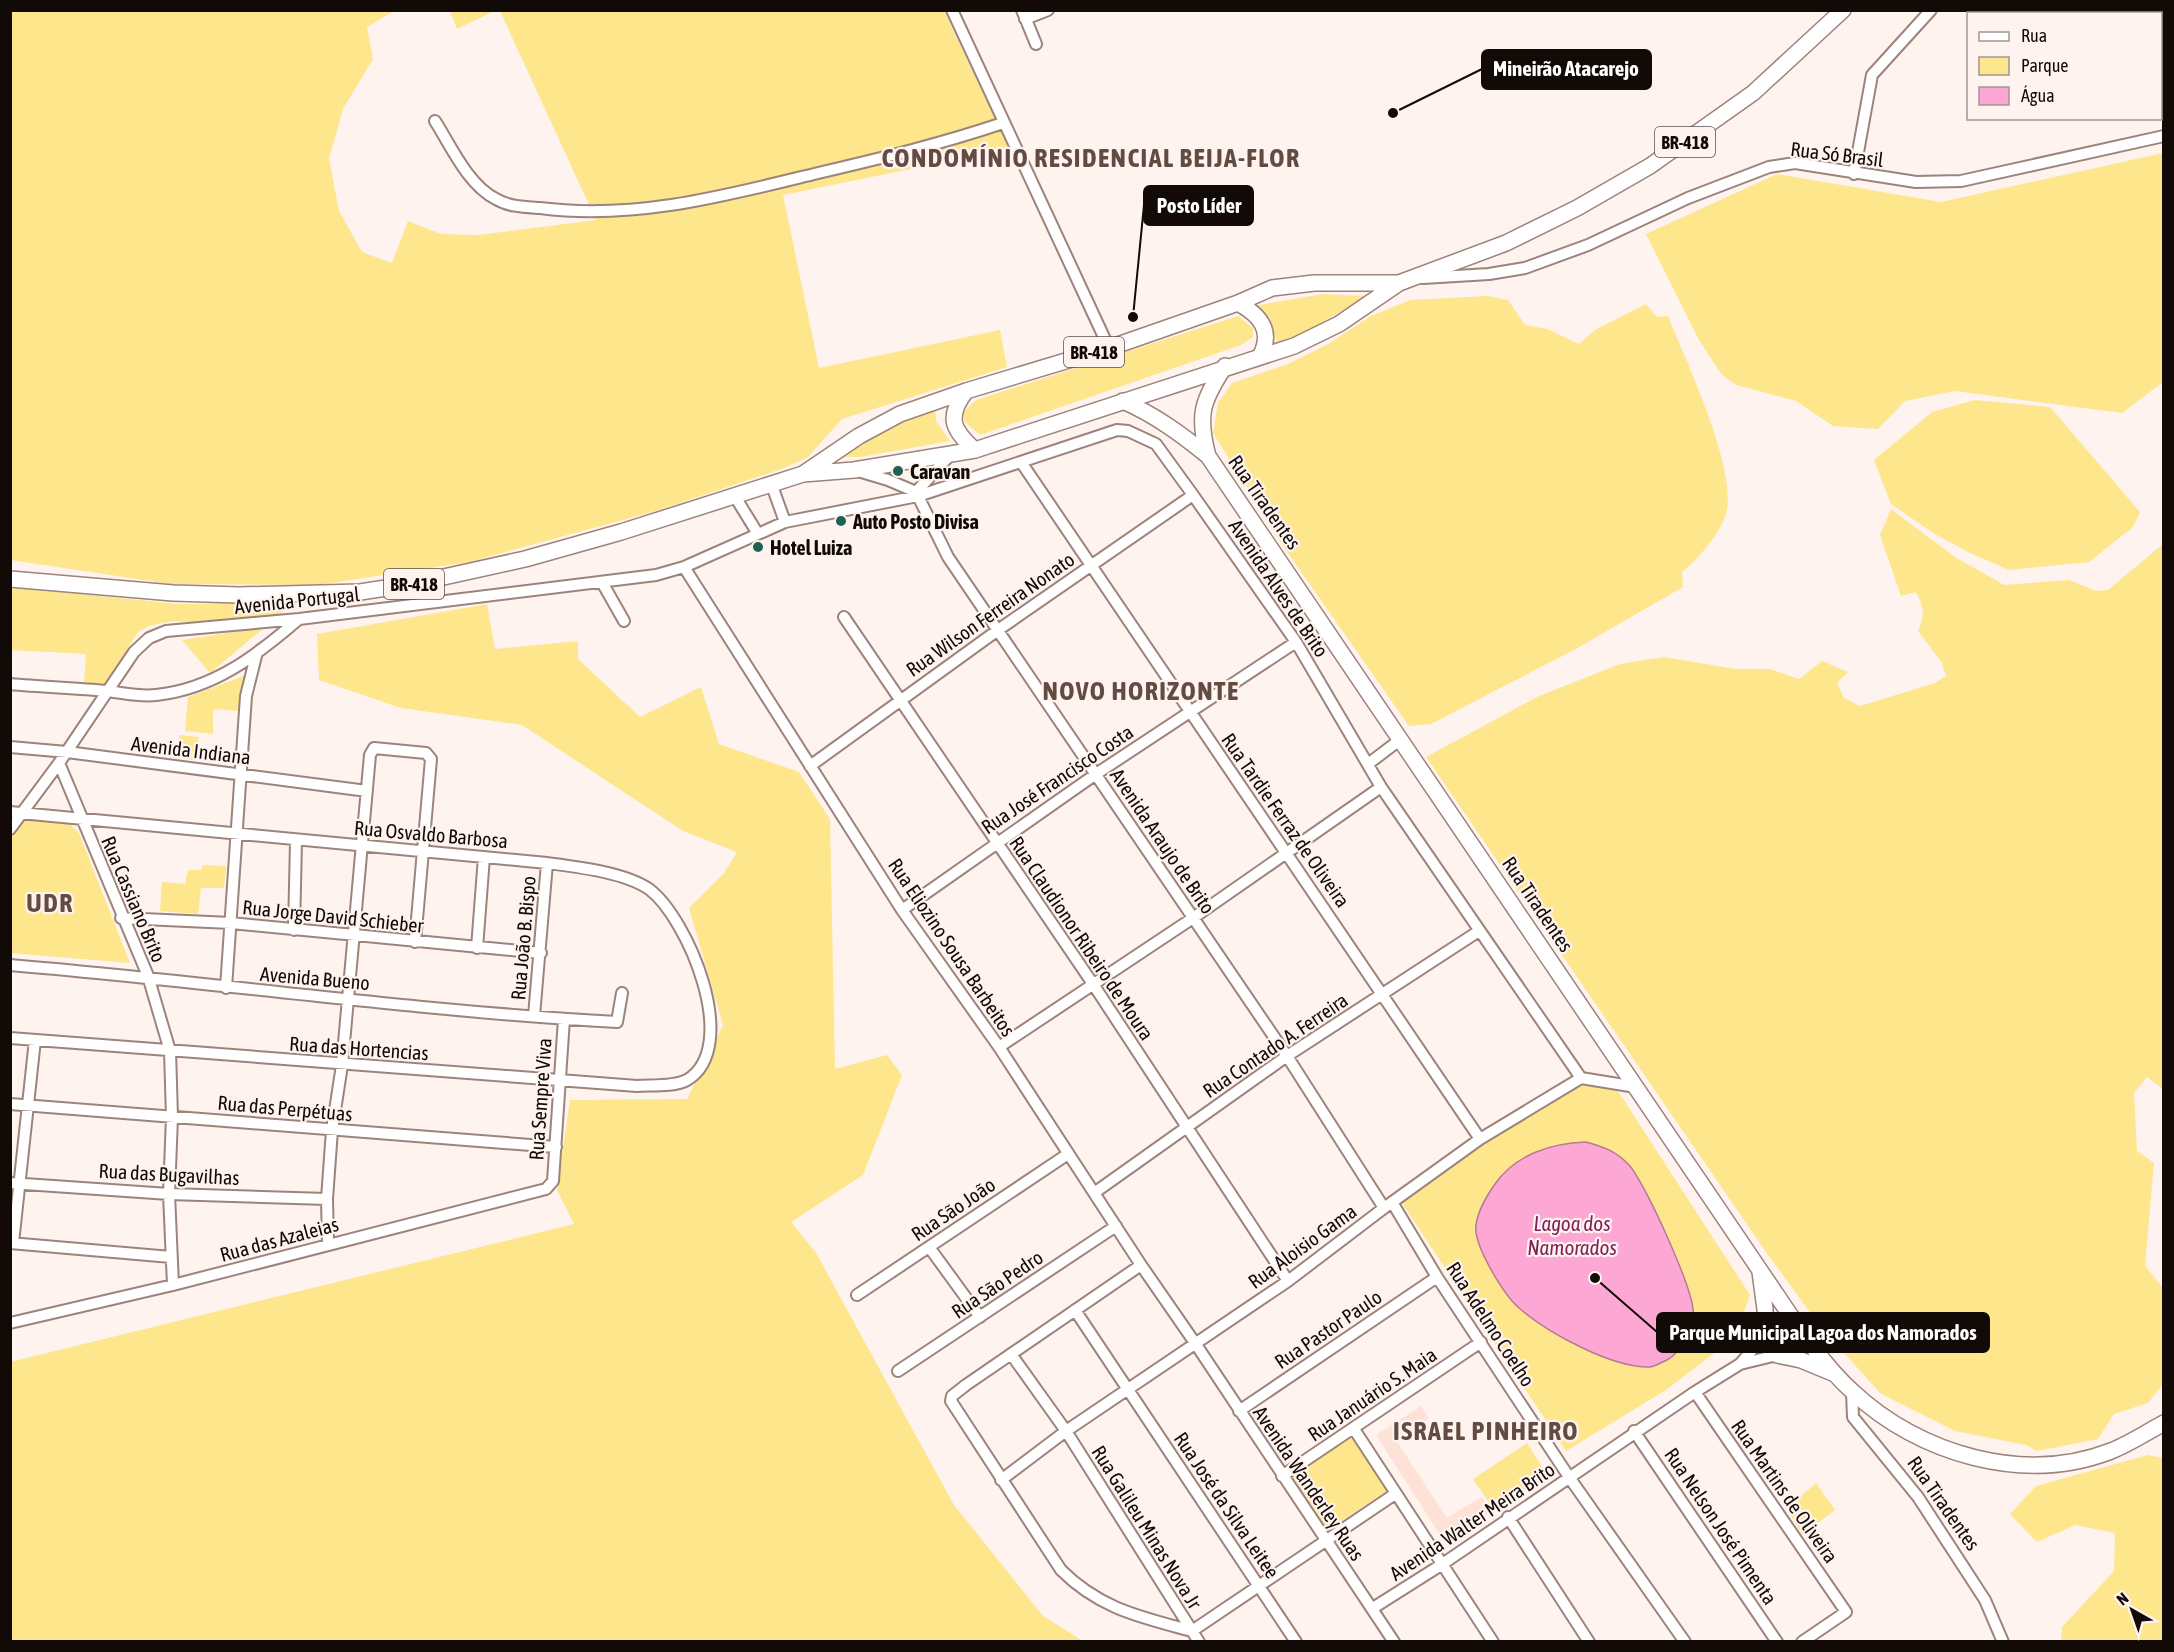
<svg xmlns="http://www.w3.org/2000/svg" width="2174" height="1652" font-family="'Asap Condensed',sans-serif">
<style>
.built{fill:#fee2d8}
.green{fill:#fee68d}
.water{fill:#fda8d4;stroke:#b67996;stroke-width:1.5}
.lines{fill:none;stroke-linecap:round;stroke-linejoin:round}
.minor-casing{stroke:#9c847b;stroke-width:14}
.primary-casing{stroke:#9c847b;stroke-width:18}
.minor{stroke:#fff;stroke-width:10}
.primary{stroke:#fff;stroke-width:15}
.poi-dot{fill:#1e6253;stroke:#fef3ef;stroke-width:2}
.labels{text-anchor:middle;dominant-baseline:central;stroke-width:4.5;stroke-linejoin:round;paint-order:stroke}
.shield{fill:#fef3ef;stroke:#59504d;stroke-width:1.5}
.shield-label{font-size:18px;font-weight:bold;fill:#120a07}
.street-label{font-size:20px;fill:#120a07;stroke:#fef3ef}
.poi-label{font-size:20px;font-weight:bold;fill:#120a07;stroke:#fef3ef;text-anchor:start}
.water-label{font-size:21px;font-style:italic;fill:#7f1f5a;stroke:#fef3ef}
.district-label{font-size:26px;font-weight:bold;letter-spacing:1.5px;fill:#614b43;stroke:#fef3ef}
.leader{fill:none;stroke:#120a07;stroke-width:2}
.callout-dot{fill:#120a07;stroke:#fef3ef;stroke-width:2}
.callout{fill:#120a07;stroke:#120a07;stroke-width:2}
.callout-label{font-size:21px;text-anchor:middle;font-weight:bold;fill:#fff}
</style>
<rect width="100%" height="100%" fill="#fef3ef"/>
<!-- built -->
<path class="built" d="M1421,1406L1429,1418L1396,1440L1447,1518L1481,1497L1494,1510L1444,1541L1376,1435Z"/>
<!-- green -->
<path class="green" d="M11,11H394L367,27L373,59L343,109L329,159L339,211L362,252L392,263L408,221L441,234L478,235L596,220L500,11H944L1008,146L984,154L783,195L819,368L1000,330L1007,367L842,419L807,458L784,468L656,511L469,562L318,585L170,584L11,560Z
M450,11H494L457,29Z
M2163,153V382L2122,413L1955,391L1905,401L1878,429L1833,426L1796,401L1736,385L1722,375L1699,340L1646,234L1777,174L1941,202Z
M1323,294L1367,296L1307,331L1277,343L1270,318L1253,306Z
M1488,296L1508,300L1525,325L1547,329L1579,344L1595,330L1646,304L1657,317L1668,316C1686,361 1735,464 1727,509C1724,529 1698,560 1682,572L1683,587L1574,650L1431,724L1409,726L1285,549L1213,433L1218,403L1232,383L1288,364L1328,344L1371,316L1410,300Z
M1238,316L1253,328V337L1241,345L980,435L965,422L962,413L976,400Z
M1975,400L2050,407L2140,512L2133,527L2089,562L2009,570L1970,553L1933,533L1891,504L1874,460L1932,412Z
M935,407L936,421L950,441L861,457H835L897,421Z
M1891,509L1955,557L2004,585L2069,580L2096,591L2108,590L2163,544V1089L2147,1077L2134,1093L2137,1151L2154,1163L2145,1266L2163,1288V1384L2148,1403L2114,1414L2098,1439L2037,1451L2026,1445L1955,1431L1881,1394L1820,1326L1766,1252L1426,757L1539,696L1620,664L1664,657L1736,669H1770L1799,679L1822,661L1848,672L1837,683L1844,698L1860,706L1935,683L1946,676L1942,663L1918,631C1925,615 1924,607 1916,592L1901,596L1880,535Z
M10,587L179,604L294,603L278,616L212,623L172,621L149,626L138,632L104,687L84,684L86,654L11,650Z
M487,604L495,649L578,641V659L640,717L701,687L719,744L799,772L830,819L835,1069L887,1055L902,1075L863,1175L791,1222L816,1253L954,1505L1043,1616L1083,1641H11L10,1362L574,1224L557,1190L570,1100L687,1099L723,1025L689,908L724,873L737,852L683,831L522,725L401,708L319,680L317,634Z
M265,627L210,673L182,640Z
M246,675L238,711L213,709V734L185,731L188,697Z
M179,735L199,737L195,760L178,757Z
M22,818L66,820L79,833L130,963L11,953V835Z
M203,865L226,866L224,888H201L198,914L160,911L162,882L185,884L188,870H201Z
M1578,1084L1616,1088L1750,1295L1735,1337L1666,1390L1566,1451L1402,1203L1514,1123Z
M1350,1435L1388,1490L1326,1531L1290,1475Z
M1527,1443L1547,1475L1494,1510L1473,1479Z
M2148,1455L2163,1458V1641H2061L2062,1627L2114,1571L2115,1533L2075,1525L2037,1542L2010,1514L2036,1486Z
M1816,1483L1835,1510L1802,1535L1787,1508Z"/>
<!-- water -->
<path class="water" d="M1586,1142C1604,1147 1616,1151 1629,1165C1644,1181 1696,1294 1693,1314C1691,1330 1682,1352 1667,1360C1662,1362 1656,1366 1650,1367C1612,1368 1548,1333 1519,1308C1504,1295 1473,1245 1476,1225C1478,1210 1486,1197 1495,1184C1515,1155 1551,1143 1586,1142Z"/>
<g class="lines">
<defs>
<path id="minor" d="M952,10L1109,348
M1022,10L1036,44
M1025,19L1048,10
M435,121C451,146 468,185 496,199C509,207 525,207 540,208C634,220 724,196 814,174C878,159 941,144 1003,123
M1854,174L1872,75L1931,10
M1423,278L1489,274L1525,268L1588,245L1688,198L1769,167L1795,163L1916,182L1961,181L2164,136
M1021,462L1480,1139
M858,471L888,480L916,492L948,557L1287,1056L1384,1208
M771,483L785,522
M916,492L950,455
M734,495L758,534
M684,567L902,910L999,1047L1141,1265L1195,1343L1394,1642
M603,584L624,621
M844,617L1093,984L1288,1281
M10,684C42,687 75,688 107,691C124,693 139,697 156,695C214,689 257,655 299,619
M10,747L67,752L367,791
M59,763L148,976L170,1051L172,1117L169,1194L173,1285
M1368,764L1401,739
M810,766L998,630L1193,495
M10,812L547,863C577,867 624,872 649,889C688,918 742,1047 687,1080C674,1087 651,1085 637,1086L10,1038
M10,829L59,763L134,652L149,638L166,631L299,619L656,575L684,567L785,522L918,496L1117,430L1128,431L1156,444L1193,495L1296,642L1381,787L1581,1078
M902,910L1096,774L1296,642
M121,918L231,923L541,953
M294,930L296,841
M477,948L484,857
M10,965C213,982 415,1011 617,1022L622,993
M226,988L246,696L256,656
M534,1016L547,863
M999,1047L1193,918L1381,787
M10,1104L556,1147
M10,1183L169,1194L327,1199
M1094,1193L1287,1056L1479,931
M1392,1202L1437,1277L1569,1477L1685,1642
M10,1243L171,1257
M13,1243L35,1040
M328,1244L327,1199L332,1130L342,1065L370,755L374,748L426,753L431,759L415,942
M929,1247L980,1317
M1141,1265L966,1385L952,1396L951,1401L1061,1570C1100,1609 1141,1617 1192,1631L1395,1494
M857,1295L1068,1154
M1075,1310L1296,1642
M10,1323L173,1285L546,1189L553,1181L564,1019
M1011,1354L1066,1431L1199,1642
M1740,1364L1765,1335L1794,1319
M898,1371L1116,1226
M1695,1392L1846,1612L1802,1642
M1852,1392L1853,1417L1918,1497L1985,1600L2003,1642
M1239,1411L1437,1277
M1354,1429L1493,1642
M1634,1431L1777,1642
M1282,1476L1481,1342
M1001,1480L1066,1431L1288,1281L1384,1208L1480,1139L1581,1078L1636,1087
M1508,1517L1589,1642
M1373,1608L1441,1565L1695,1392L1740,1364L1777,1355L1805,1333"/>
<path id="primary" d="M1238,303C1260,315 1273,330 1261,355
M966,391C947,416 951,429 975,450
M1123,401C1155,415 1181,434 1208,456L1759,1269C1786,1308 1818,1361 1853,1392C1919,1454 2024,1485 2111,1451C2129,1444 2147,1432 2164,1423
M1208,456C1197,415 1202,401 1225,366
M803,474L859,436L900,414L966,391L1109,348L1238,303L1272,288L1314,283H1399
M10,579L173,593L239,595L360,592L412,584L525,559L621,532L803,474L854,470L975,450L1294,346L1339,324L1399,283L1506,243L1577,208L1650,166L1753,93L1843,10
M1760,1272L1765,1309V1335
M1777,1355L1801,1360L1835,1374"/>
</defs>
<!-- minor casing -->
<use href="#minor" class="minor-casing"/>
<!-- primary casing -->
<use href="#primary" class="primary-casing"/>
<!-- minor -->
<use href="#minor" class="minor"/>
<!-- primary -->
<use href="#primary" class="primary"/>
</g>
<!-- markers -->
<g class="poi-dot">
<circle cx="898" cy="471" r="6"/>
<circle cx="841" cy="521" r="6"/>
<circle cx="758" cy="547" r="6"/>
</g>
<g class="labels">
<!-- shield labels -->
<g class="shield">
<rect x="1655" y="127" width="60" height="30" rx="4.5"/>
<rect x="1064" y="337" width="60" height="30" rx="4.5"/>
<rect x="384" y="569" width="60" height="30" rx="4.5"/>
</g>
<g class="shield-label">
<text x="1685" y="142">BR-418</text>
<text x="1094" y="352">BR-418</text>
<text x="414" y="584">BR-418</text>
</g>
<!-- street labels -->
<g class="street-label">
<text transform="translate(1837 154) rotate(7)">Rua Só Brasil</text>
<text transform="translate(1265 502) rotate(55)">Rua Tiradentes</text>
<text transform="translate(1279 588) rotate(56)">Avenida Alves de Brito</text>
<text transform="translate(297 600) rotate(-6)">Avenida Portugal</text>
<text transform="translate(990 614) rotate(-35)">Rua Wilson Ferreira Nonato</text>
<text transform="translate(191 750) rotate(7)">Avenida Indiana</text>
<text transform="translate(1057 779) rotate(-34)">Rua José Francisco Costa</text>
<text transform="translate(1286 820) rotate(55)">Rua Tardie Ferraz de Oliveira</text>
<text transform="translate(431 834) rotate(5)">Rua Osvaldo Barbosa</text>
<text transform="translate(1163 841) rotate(56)">Avenida Araujo de Brito</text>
<text transform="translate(134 899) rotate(67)">Rua Cassiano Brito</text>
<text transform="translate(1538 904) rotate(56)">Rua Tiradentes</text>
<text transform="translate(333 916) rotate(6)">Rua Jorge David Schieber</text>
<text transform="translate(523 938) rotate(-85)">Rua João B. Bispo</text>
<text transform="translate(1082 938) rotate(56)">Rua Claudionor Ribeiro de Moura</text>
<text transform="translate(952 947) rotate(56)">Rua Eliozino Sousa Barbeitos</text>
<text transform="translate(315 978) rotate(5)">Avenida Bueno</text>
<text transform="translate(1275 1045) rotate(-34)">Rua Contado A. Ferreira</text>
<text transform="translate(359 1048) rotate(4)">Rua das Hortencias</text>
<text transform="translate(540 1099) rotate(-86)">Rua Sempre Viva</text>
<text transform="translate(285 1108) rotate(5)">Rua das Perpétuas</text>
<text transform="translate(169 1174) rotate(3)">Rua das Bugavilhas</text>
<text transform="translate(953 1209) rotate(-34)">Rua São João</text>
<text transform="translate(279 1239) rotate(-15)">Rua das Azaleias</text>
<text transform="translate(1302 1246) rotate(-36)">Rua Aloisio Gama</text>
<text transform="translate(997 1284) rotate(-34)">Rua São Pedro</text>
<text transform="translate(1491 1324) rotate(57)">Rua Adelmo Coelho</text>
<text transform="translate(1328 1329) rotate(-34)">Rua Pastor Paulo</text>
<text transform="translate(1372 1394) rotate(-34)">Rua Januário S. Maia</text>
<text transform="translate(1309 1483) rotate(56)">Avenida Wanderley Ruas</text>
<text transform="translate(1785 1491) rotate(55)">Rua Martins de Oliveira</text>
<text transform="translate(1944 1503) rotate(55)">Rua Tiradentes</text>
<text transform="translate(1227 1505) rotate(56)">Rua José da Silva Leitee</text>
<text transform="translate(1472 1521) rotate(-34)">Avenida Walter Meira Brito</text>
<text transform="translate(1721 1526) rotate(56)">Rua Nelson José Pimenta</text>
<text transform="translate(1147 1527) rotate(58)">Rua Galileu Minas Nova Jr</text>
</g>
<!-- poi labels -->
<g class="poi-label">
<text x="910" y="471">Caravan</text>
<text x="853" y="521">Auto Posto Divisa</text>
<text x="770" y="547">Hotel Luiza</text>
</g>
<!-- water labels -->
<g class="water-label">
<text x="1572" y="1223">Lagoa dos<tspan x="1572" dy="24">Namorados</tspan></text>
</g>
<!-- district labels -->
<g class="district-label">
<text x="1091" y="158">CONDOMÍNIO RESIDENCIAL BEIJA-FLOR</text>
<text x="1141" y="691">NOVO HORIZONTE</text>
<text x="50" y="903">UDR</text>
<text x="1486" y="1431">ISRAEL PINHEIRO</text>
</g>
</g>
<!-- callouts -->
<path class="leader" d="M1393 113L1482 69M1133 317L1144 205M1595 1278L1657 1332"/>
<g class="callout-dot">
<circle cx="1393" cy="113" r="6"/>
<circle cx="1133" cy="317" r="6"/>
<circle cx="1595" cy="1278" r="6"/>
</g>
<g class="callout">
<rect x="1482" y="50" width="169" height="39" rx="6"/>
<rect x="1144" y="186" width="109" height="39" rx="6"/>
<rect x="1657" y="1313" width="332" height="39" rx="6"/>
</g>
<g class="callout-label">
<text x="1566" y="76">Mineirão Atacarejo</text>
<text x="1199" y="213">Posto Líder</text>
<text x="1823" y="1340">Parque Municipal Lagoa dos Namorados</text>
</g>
<!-- border -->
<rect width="2174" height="1652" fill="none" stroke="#120a07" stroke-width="24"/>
<!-- legend -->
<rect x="1967" y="12" width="195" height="108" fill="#fef3ef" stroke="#a09692" stroke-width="1.5"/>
<rect x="1979" y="32" width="30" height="9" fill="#ffffff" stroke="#a09692" stroke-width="1.5"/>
<text x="2021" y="42" font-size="18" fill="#120a07">Rua</text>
<rect x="1979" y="57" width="30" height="18" fill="#fee68d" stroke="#a09692" stroke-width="1.5"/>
<text x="2021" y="72" font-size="18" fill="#120a07">Parque</text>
<rect x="1979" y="87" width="30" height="18" fill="#fda8d4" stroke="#a09692" stroke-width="1.5"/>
<text x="2021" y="102" font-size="18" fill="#120a07">Água</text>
<!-- north arrow -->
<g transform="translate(2132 1610) rotate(320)" stroke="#fef3ef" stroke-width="4.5" paint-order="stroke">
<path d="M0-4.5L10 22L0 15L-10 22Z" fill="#120a07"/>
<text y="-9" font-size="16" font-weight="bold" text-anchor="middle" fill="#120a07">N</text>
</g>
</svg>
